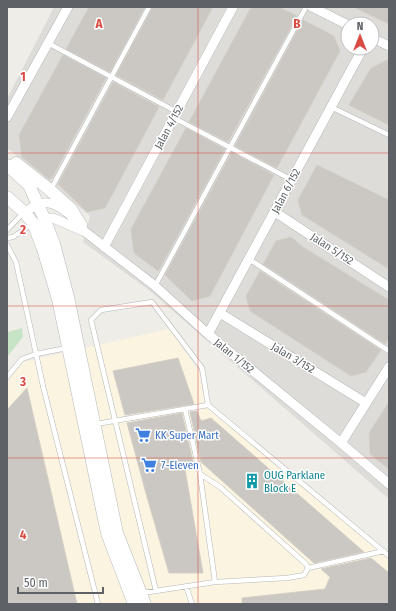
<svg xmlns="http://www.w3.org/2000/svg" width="396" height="611" font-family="'Fira Sans Condensed',sans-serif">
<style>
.commercial{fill:#fbf4e0}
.industrial{fill:#dedcd9;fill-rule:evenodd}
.green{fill:#c7e4c6}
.building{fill:#cbc8c4;stroke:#d3cfc6}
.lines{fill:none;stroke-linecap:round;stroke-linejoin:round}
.service-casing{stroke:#b4b7ba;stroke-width:5.5}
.minor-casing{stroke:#b4b7ba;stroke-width:10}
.tertiary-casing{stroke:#b4b7ba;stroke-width:13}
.service{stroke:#fff;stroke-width:4.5}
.minor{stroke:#fff;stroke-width:9}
.tertiary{stroke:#fff;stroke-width:12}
.grid{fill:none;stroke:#d94c43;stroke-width:1;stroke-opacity:0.55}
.labels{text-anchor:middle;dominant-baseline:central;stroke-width:3;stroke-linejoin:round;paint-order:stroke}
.street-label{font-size:11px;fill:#5e6266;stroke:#fff}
.shop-label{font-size:11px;fill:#366cbe;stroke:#fff;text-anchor:start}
.culture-label{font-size:11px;fill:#0d838f;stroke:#fff;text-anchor:start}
.grid-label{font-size:13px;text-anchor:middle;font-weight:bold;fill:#d94c43;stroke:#fff;stroke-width:3;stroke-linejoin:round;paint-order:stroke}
</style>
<rect width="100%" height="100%" fill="#efede7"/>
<!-- commercial -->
<path class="commercial" d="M169,329L199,371L207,407L389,559V604H7V382L23,362Z"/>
<!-- industrial -->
<path class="industrial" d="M54,7H389V499L150,291L83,242L90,216L7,148V99ZM348,24H372V48H348Z"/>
<!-- green -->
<path class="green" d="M22,328L23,337L7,357V329L8,332Z"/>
<!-- building -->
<path class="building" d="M89,7H145L110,72L66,49Z
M153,7H213L163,100L116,75Z
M255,7H279L297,16L228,142L189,122L250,9Z
M354,7H389V24L378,19Z
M303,20L334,36L340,51L277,168L235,146Z
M63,55L106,78L52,178L51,177L50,180L22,157L19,135Z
M389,59V125L349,105L371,68Z
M113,82L159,107L105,208L87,212L58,184Z
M186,128L225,149L159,270V269L158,271L134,253L131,229Z
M232,152L274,175L210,296L192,301L165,275Z
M317,165L389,200V269L302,215L298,200Z
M291,237L303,247L389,300V338L385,344L263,264L276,241Z
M260,271L381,350L366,372L351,376L250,311L246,296Z
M178,358L194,404L125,415L113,371Z
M27,388L77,604H7V410Z
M389,402V469L370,454L369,433Z
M197,411L201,421L211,418L364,552L314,563L201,462L190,412Z
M182,413L193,462L184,464L203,573H169L147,497L127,423Z
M371,558L389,573V604H242V598L325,589L330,577L321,569Z"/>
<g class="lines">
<defs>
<path id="service" d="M48,43L177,112
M331,107L389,135
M174,118L292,180
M51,189L149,7
M7,230L24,212
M7,238L13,237L32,224
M7,245L16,262L43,386L98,604
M249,259L389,351
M155,286L306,7
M7,377L22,359L36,354L67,348
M185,409L200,474L215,582L287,578L304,575L308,568L306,564L220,487L200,474
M96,424L208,405
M308,568L384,551
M186,586L192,604
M156,591L91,320L101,310L152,302L202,368L208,405L389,556
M142,593L215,582"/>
<path id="minor" d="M312,7L348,25
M372,38L389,46
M7,117L68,7
M24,212C30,209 37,204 44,203C57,201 79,221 84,231L155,286L208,334L341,443L389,484
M275,212L389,287
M44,218H53L83,231
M104,247L233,7
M220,313L366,403
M208,334L363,48
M341,443L389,367"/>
<path id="tertiary" d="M16,163L50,190L71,209L81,225
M7,165L29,185L44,218L54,244L68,297L117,533L145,604
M7,197L24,212L33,223L43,249L58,299L107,533L134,604"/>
</defs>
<!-- service casing -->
<use href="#service" class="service-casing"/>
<!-- minor casing -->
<use href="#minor" class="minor-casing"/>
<!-- tertiary casing -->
<use href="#tertiary" class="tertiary-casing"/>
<!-- service -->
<use href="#service" class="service"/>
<!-- minor -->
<use href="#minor" class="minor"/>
<!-- tertiary -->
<use href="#tertiary" class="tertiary"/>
</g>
<!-- grid -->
<path class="grid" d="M198,7V604M7,153H389M7,306H389M7,458H389"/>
<!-- icons -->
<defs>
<symbol id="supermarket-bare" viewBox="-9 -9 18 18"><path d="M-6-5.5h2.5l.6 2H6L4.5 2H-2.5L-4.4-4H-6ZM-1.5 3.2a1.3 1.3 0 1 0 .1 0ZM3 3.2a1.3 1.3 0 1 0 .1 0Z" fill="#3f7fe0" stroke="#fff" stroke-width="2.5" paint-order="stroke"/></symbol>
<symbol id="building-bare" viewBox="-9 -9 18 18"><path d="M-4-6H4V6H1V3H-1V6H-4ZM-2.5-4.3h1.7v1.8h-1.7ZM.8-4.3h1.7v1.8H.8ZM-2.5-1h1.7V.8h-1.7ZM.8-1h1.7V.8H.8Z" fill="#0f9aa8" stroke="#fff" stroke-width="2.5" paint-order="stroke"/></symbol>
</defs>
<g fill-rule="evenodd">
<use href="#supermarket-bare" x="132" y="424" width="22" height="22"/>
<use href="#supermarket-bare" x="138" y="454" width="22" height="22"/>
<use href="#building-bare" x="241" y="470" width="22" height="22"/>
</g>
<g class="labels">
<!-- street labels -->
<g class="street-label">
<text transform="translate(169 127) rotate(-62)">Jalan 4/152</text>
<text transform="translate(286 191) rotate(-62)">Jalan 6/152</text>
<text transform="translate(332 249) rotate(33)">Jalan 5/152</text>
<text transform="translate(234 356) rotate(39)">Jalan 1/152</text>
<text transform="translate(293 358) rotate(31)">Jalan 3/152</text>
</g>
<!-- shop labels -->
<g class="shop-label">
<text x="155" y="435">KK Super Mart</text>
<text x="161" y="465">7-Eleven</text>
</g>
<!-- culture labels -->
<g class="culture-label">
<text x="264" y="475">OUG Parklane<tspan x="264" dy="13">Block E</tspan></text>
</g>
</g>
<g class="grid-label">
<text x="99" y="28">A</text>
<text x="297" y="28">B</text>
<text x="23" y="81">1</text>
<text x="23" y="234">2</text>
<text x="23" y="386">3</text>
<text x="23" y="539">4</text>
</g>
<!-- border -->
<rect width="396" height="611" fill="none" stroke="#5e6266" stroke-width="16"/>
<!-- north arrow -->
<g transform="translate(360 36)"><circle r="19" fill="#ffffff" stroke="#bfc0c2"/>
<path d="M0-3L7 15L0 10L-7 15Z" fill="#d94c43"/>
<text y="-6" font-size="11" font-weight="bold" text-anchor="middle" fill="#5e6266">N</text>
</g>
<!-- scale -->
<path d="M18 587v6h85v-6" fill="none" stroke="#5e6266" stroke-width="2"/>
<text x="24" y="587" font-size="12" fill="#5e6266" stroke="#ffffff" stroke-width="3" paint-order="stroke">50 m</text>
</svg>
